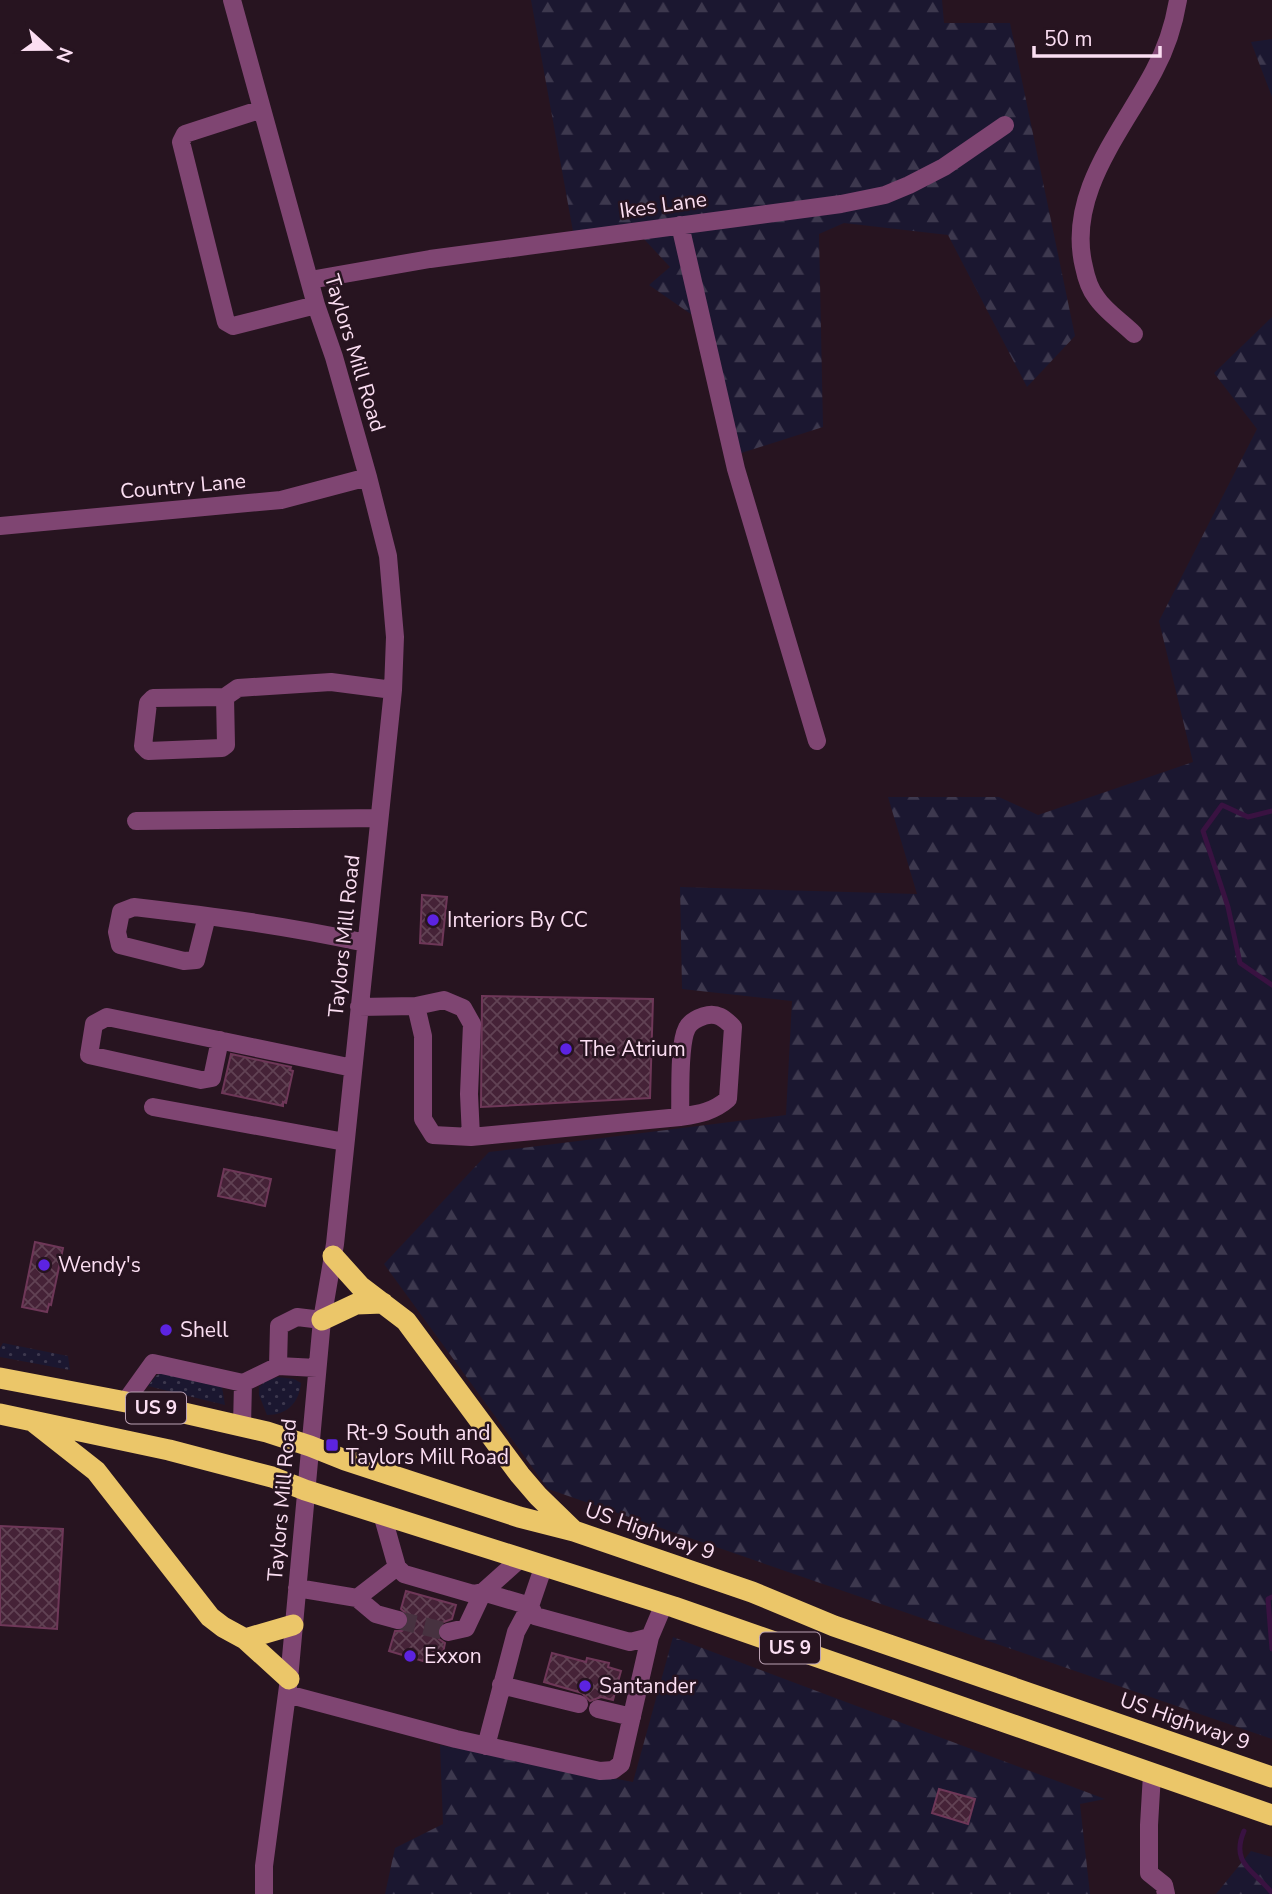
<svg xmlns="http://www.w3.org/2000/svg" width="1272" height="1894" font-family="'Nunito Sans',sans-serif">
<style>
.grass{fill:url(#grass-dots)}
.forest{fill:url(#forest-firs)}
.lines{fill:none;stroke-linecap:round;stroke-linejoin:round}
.stream{stroke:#391241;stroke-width:5}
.building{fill:url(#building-cross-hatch);stroke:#6e3758;stroke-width:2}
.minor-tunnel{stroke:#473240;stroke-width:18;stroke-dasharray:18 9;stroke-linecap:butt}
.minor{stroke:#7f4572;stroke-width:18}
.highway{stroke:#ebc669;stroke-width:21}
.poi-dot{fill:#5c23e1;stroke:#271420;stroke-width:2.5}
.labels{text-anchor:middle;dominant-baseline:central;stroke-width:5;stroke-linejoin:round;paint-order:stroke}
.shield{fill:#271420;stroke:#bba1b3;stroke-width:2}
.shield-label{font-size:19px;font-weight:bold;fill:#fbdef2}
.street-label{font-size:21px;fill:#fbdef2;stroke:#271420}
.poi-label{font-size:21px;fill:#fbdef2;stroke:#271420;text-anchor:start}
</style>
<defs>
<pattern id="grass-dots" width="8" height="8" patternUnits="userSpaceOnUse" patternTransform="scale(1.75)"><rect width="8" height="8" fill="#1b1730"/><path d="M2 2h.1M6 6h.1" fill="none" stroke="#3d384e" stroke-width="1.8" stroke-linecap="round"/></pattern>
<pattern id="forest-firs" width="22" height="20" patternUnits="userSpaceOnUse" patternTransform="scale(1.75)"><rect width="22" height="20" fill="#1b1730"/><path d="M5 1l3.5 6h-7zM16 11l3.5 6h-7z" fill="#3d384e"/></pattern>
<pattern id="building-cross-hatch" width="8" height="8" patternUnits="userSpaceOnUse" patternTransform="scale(1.75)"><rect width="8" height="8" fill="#452237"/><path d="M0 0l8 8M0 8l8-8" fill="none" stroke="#614254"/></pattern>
</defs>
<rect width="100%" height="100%" fill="#271420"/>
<!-- grass -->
<path class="grass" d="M3,1343L68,1356L70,1370L0,1357V1348Z
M163,1372L222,1387L225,1405L148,1386L156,1376Z
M278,1377L294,1379L301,1383C299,1403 287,1415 267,1415L259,1395V1387L266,1381Z"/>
<!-- forest -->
<path class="forest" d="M531,0H942L944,23H1010L1075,336L1027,387L948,235L844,223L819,234L823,427L732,456L695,317L649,285L670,267L643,238L576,248Z
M1272,39V97L1251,42Z
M1272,317V1739L548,1489L384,1264L489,1152L786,1115L792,1001L682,989L680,887L917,894L888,797H999L1038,815L1193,762L1159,621L1257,429L1214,373Z
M673,1637L1105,1799L1080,1804L1090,1894H385L395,1848L443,1824L440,1745L633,1782Z
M1251,1851L1272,1857V1894H1216Z"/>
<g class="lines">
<!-- stream -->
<path class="stream" d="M1272,811L1248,817L1222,805L1203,831L1228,907L1240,963L1272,985
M1272,1597L1268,1599L1272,1649
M1244,1831C1230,1864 1254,1870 1272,1893"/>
</g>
<!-- building -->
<path class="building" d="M422,895L447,897L442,945L420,943Z
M482,996L653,999L650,1098L481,1107Z
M231,1054L291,1067L290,1070L293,1071L286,1103L283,1102V1106L222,1093Z
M224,1169L271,1179L265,1206L218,1196Z
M35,1242L63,1248L51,1305L49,1304L47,1312L22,1307Z
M0,1526L63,1529L57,1629L0,1625Z
M406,1591L456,1605L452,1619L441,1623L437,1629L439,1639L445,1643L443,1653L426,1649L423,1661L389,1651L395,1631H402L409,1624V1616L401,1609Z
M552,1653L586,1662L587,1658L609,1663L608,1667L621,1671L613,1700L601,1697L590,1701L582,1693L544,1682Z
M939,1789L975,1799L968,1824L932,1813Z"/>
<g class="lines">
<!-- minor-tunnel -->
<path class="minor-tunnel" d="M398,1620L448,1632"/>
<!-- minor -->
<path class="minor" d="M232,0L316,305L334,357L368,477L388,556L395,637L393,690L335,1244L322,1320L289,1679L264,1866V1894
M262,109L185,134L181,142L226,322L233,326L316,305
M680,225L736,469L817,741
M310,280L430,259L841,204L885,195L909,185L944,167L1005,125
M1134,334C1122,322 1105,311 1096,297C1089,288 1086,277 1084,267C1066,194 1122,132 1154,71C1166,49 1174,24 1178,0
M0,526L281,500L368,477
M225,697L226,745L222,748L148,751L143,746L148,703L153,698L225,697L238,688L331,682L393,690
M136,821L379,818
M207,916L196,960L184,961L120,945L117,932L121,912L134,907C212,916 289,926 366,943
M416,1006L423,1036V1119L433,1135L471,1137L680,1117C699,1114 713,1112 728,1099L733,1027C724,1018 717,1012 704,1016C698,1018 690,1022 687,1028C678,1045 681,1097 680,1117
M359,1007L416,1006L444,1000L463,1008L472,1024L469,1094L471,1137
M220,1040L212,1078L201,1080L89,1055L94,1024L107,1017L353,1068
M153,1107L345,1142
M278,1366L317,1368
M125,1402L153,1363L243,1383L278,1366L279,1326L297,1317L322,1320
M242,1426L243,1383
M382,1514L397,1567L404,1574L473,1594L483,1592L530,1606L535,1616L630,1642L650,1637
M297,1588L357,1598L397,1567
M357,1598L376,1614L398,1620
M448,1632L466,1628L483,1592L521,1558
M501,1685L579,1704
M287,1694L456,1739L600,1771L613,1770L621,1764L650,1637L664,1604
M598,1709L632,1717
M486,1746L516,1632L530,1606L544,1565
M1152,1774L1149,1825V1873L1164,1885L1166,1894"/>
<!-- highway -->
<path class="highway" d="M333,1256L360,1286L406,1321L520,1475L538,1496L573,1530
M322,1320L356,1304L383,1303
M0,1378L184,1413L267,1432L310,1446L345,1460L519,1517L574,1531L752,1592L834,1626L1272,1777
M0,1414L169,1450L272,1477L305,1490L674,1607L1272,1815
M35,1423L96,1471L210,1617L223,1627L245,1639L289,1679
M245,1639L293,1625"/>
</g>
<!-- markers -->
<g class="poi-dot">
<circle cx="433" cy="920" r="7"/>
<circle cx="566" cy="1049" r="7"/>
<circle cx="44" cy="1265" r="7"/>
<circle cx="166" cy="1330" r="7"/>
<rect x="325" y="1438" width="14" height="14" rx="3.5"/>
<circle cx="410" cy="1656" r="7"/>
<circle cx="585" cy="1686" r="7"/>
</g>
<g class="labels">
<!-- shield labels -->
<g class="shield">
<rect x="126" y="1392.5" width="60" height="31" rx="5"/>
<rect x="760" y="1632.5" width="60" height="31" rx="5"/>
</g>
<g class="shield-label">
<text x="156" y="1408">US 9</text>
<text x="790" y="1648">US 9</text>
</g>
<!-- street labels -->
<g class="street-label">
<text transform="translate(663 205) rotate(-8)">Ikes Lane</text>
<text transform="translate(355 353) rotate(73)">Taylors Mill Road</text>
<text transform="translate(183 486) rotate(-5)">Country Lane</text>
<text transform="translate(344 936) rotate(-84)">Taylors Mill Road</text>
<text transform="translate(282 1500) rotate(-85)">Taylors Mill Road</text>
<text transform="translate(650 1531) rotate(19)">US Highway 9</text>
<text transform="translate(1185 1721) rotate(19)">US Highway 9</text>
</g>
<!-- poi labels -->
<g class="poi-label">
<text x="447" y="920">Interiors By CC</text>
<text x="580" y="1049">The Atrium</text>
<text x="58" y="1265">Wendy's</text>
<text x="180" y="1330">Shell</text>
<text x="346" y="1433">Rt-9 South and<tspan x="346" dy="24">Taylors Mill Road</tspan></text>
<text x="424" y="1656">Exxon</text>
<text x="599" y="1686">Santander</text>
</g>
</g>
<!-- north arrow -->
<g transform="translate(49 49) rotate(111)" stroke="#271420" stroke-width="5" paint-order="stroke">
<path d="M0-5L12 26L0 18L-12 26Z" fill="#fbdef2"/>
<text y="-10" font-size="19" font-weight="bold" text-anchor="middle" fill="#fbdef2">N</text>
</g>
<!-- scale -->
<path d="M1034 46v10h126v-10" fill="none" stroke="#fbdef2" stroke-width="3.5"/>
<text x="1044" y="46" font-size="21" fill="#fbdef2" stroke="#271420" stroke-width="5" paint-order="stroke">50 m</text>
</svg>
